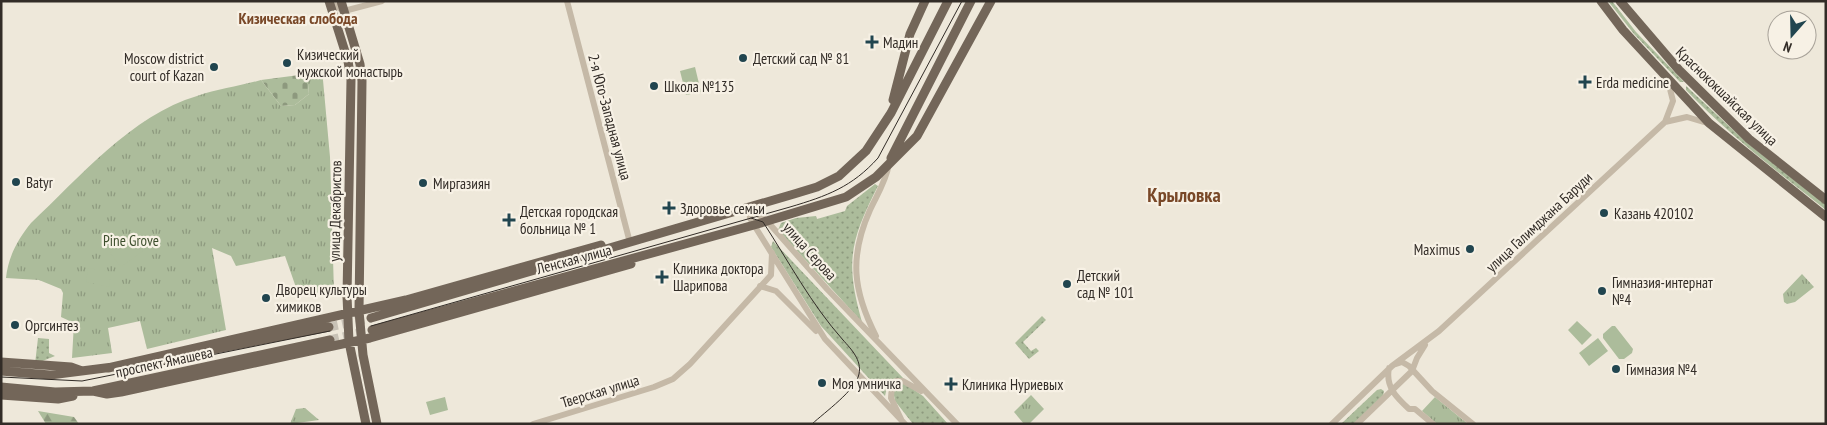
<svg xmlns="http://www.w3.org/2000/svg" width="1827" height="425" font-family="'PT Sans Narrow',sans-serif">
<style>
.grass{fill:url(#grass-dots)}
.forest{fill:url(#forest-firs)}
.cemetery{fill:url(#cemetery-stones)}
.park{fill:url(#park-tufts)}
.pitch{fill:#acbc9b}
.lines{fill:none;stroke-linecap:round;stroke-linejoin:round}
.major-tunnel{stroke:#c8c2b6;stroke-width:9;stroke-dasharray:9 4.5;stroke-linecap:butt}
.minor{stroke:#c5b9a7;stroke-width:6}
.major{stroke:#736659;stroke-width:9}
.tram{stroke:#322c27;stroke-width:1}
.poi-dot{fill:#21454f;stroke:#f7f1e5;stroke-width:2}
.labels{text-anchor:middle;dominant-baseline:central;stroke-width:4.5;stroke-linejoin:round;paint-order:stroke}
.poi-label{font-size:15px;fill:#322c27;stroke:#f7f1e5;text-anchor:start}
.street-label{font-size:15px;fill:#322c27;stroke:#f7f1e5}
.park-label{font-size:15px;fill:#3d4e2d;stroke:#f7f1e5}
.neighbourhood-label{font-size:16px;font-weight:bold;fill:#794828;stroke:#f7f1e5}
.district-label{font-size:20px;font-weight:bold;fill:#794828;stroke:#f7f1e5}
</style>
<defs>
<pattern id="grass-dots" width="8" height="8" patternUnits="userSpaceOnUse" patternTransform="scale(1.25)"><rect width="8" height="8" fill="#acbc9b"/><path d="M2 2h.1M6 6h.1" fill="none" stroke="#8d997e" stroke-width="1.8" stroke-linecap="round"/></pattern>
<pattern id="forest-firs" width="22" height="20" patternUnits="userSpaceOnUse" patternTransform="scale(1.25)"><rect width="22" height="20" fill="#acbc9b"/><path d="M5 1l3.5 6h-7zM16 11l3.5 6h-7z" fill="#8d997e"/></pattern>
<pattern id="cemetery-stones" width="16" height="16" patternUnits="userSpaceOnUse" patternTransform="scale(1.25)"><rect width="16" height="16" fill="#acbc9b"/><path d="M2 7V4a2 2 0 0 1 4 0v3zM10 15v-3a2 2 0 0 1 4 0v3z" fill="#8d997e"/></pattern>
<pattern id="park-tufts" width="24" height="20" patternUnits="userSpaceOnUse" patternTransform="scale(1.25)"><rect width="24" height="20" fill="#acbc9b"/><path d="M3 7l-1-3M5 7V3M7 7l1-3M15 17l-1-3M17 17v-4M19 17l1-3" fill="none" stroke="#8d997e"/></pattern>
</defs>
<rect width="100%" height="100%" fill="#eee8da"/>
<!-- grass -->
<path class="grass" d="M1608,1H1612L1636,32L1684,82H1680L1634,34Z
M1686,86L1746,142L1826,205V210C1778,172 1729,135 1686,90Z
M875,184L878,186C850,241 845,262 862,322L778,230L781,223L796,218L816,216L817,219L845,211L847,206Z
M773,241L904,379H896L888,383L885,396L821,326L771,247Z
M1042,316L1046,320L1023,342L1031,351L1036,348L1039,351L1029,359L1015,343Z
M38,338L49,339V353L55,356L35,364Z
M904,383L923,396L948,424H913L895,401L893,390Z
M1381,389L1384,391L1383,396L1354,424H1341L1377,390Z"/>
<!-- forest -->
<path class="forest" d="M38,411L74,417L79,424H46Z"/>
<!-- cemetery -->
<path class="cemetery" d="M307,74L309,94L295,105L281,106L261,80Z"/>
<!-- park -->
<path class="park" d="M322,69L330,157L334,292L299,296L285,256L236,266L231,256L212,248L226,330L147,349L140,321L108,328L112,353L72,358L74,323L61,317L63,293L61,289L39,280L6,278C8,257 18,239 31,223C79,178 132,115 197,96C218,89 240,86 261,80L281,106L295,105L309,94L307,74Z
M1802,274L1814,287L1795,302L1787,304L1784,302L1783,294Z
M1031,395L1044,409L1029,424H1024L1014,412Z
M1435,397L1468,424H1437L1422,411Z
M305,408L319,420L290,424L296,409Z"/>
<!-- pitch -->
<path class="pitch" d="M695,67L701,92L686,95L680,71Z
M140,231L151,245L121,267L110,253Z
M88,268L111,272L109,287L86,282Z
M1577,321L1592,335L1582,345L1568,330Z
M1612,326H1615L1633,349L1632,353L1624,359H1619L1603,338V334Z
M1598,338L1608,351L1589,366L1579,353Z
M445,397L448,410L430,415L426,402Z"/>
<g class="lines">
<!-- major-tunnel -->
<path class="major-tunnel" d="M329,327L371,318
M330,340L372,330"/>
<!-- minor -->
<path class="minor" d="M567,1L629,239
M330,2L344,11L382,1
M1665,122L1687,117L1707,123
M749,208L767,221L827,289L957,424
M749,208L750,218L754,225L825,339L905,424
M760,286L776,291L816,331
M876,336C853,291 849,257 870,210C877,195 886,181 889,164
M1396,364L1402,362L1409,366L1432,391L1473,424
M1389,368C1385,387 1397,398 1409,409H1415L1433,424
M901,419L891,398L892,385L896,381H903L921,391
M533,424L654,387L673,379L690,364L771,275L772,253
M1332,424L1392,366L1439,331L1665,122L1673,101L1668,81
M1357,424L1412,371L1417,358L1425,345"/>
<!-- major -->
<path class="major" d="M329,1L348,61L351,80L347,296L349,342L366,424
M341,1L360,64L362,81L359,311L363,355L377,424
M1601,1L1623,30L1709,123L1826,217
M1620,1L1679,70L1749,139L1826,200
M893,100L910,34L925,1
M891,158L971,1
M371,318L794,194L817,187L839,176L866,151L891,113L948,1
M372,330L754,225L846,197L876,177L917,136L991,1
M1,362L71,367L82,371
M138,364L329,327
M108,368L406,300L601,245
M1,371L50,375L113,367
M1,387L55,392L93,391L330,340
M93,391L107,394L121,392L370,338L631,264
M1,395L58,399L73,396"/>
<!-- tram -->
<path class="tram" d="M751,218L763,222C789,262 811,304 843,340C851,349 862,360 859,374C856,390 825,412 812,424
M371,326L790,207C827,196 852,187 878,158L962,1
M1,377L82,381L330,331"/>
</g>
<!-- markers -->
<g class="poi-dot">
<path d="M869.5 34.5h5v5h5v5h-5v5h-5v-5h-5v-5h5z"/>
<circle cx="743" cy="58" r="5"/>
<circle cx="287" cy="63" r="5"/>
<circle cx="214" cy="67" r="5"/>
<path d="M1582.5 74.5h5v5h5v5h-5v5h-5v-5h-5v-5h5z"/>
<circle cx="654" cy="86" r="5"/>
<circle cx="16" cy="182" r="5"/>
<circle cx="423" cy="183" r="5"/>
<path d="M666.5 200.5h5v5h5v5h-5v5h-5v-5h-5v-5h5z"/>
<circle cx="1604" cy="213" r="5"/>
<path d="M506.5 212.5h5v5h5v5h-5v5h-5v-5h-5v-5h5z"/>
<circle cx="1470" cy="249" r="5"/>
<path d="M659.5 269.5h5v5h5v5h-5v5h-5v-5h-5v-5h5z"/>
<circle cx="1067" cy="284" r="5"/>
<circle cx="1602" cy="291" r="5"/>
<circle cx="266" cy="298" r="5"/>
<circle cx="15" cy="325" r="5"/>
<circle cx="1616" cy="369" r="5"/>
<circle cx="822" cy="383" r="5"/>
<path d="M948.5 376.5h5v5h5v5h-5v5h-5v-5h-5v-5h5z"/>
</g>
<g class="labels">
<!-- poi labels -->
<g class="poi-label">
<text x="883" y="42">Мадин</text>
<text x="297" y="54">Кизический<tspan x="297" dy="17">мужской монастырь</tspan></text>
<text x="204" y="58" text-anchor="end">Moscow district<tspan x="204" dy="17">court of Kazan</tspan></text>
<text x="753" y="58">Детский сад № 81</text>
<text x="1596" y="82">Erda medicine</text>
<text x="664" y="86">Школа №135</text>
<text x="26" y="182">Batyr</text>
<text x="433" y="183">Миргазиян</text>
<text x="680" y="208">Здоровье семьи</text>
<text x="520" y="211">Детская городская<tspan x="520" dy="17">больница № 1</tspan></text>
<text x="1614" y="213">Казань 420102</text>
<text x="1460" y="249" text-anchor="end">Maximus</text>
<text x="673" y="268">Клиника доктора<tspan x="673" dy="17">Шарипова</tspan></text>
<text x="1077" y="275">Детский<tspan x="1077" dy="17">сад № 101</tspan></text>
<text x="1612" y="282">Гимназия-интернат<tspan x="1612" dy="17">№4</tspan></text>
<text x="276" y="289">Дворец культуры<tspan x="276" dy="17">химиков</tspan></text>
<text x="25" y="325">Оргсинтез</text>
<text x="1626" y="369">Гимназия №4</text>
<text x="832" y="383">Моя умничка</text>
<text x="962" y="384">Клиника Нуриевых</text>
</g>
<!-- street labels -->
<g class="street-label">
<text transform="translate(1727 96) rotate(44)">Краснококшайская улица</text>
<text transform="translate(610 117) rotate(75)">2-я Юго-Западная улица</text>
<text transform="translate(335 211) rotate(-89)">улица Декабристов</text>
<text transform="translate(1539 222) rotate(-43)">улица Галимджана Баруди</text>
<text transform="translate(810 251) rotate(48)">улица Серова</text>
<text transform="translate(574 259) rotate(-15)">Ленская улица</text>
<text transform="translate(164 362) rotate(-12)">проспект Ямашева</text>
<text transform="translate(600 391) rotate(-17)">Тверская улица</text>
</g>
<!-- park labels -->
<g class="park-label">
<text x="131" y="240">Pine Grove</text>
</g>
<!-- neighbourhood labels -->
<g class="neighbourhood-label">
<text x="298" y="18">Кизическая слобода</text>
</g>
<!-- district labels -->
<g class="district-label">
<text x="1184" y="195">Крыловка</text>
</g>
</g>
<!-- border -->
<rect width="1827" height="425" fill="none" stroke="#322c27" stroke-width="5"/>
<!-- north arrow -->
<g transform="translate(1792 35) rotate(200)"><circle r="24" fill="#f7f1e5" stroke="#a8a299"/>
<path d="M0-4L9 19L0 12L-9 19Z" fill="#21454f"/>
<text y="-8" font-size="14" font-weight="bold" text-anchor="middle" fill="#322c27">N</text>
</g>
</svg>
